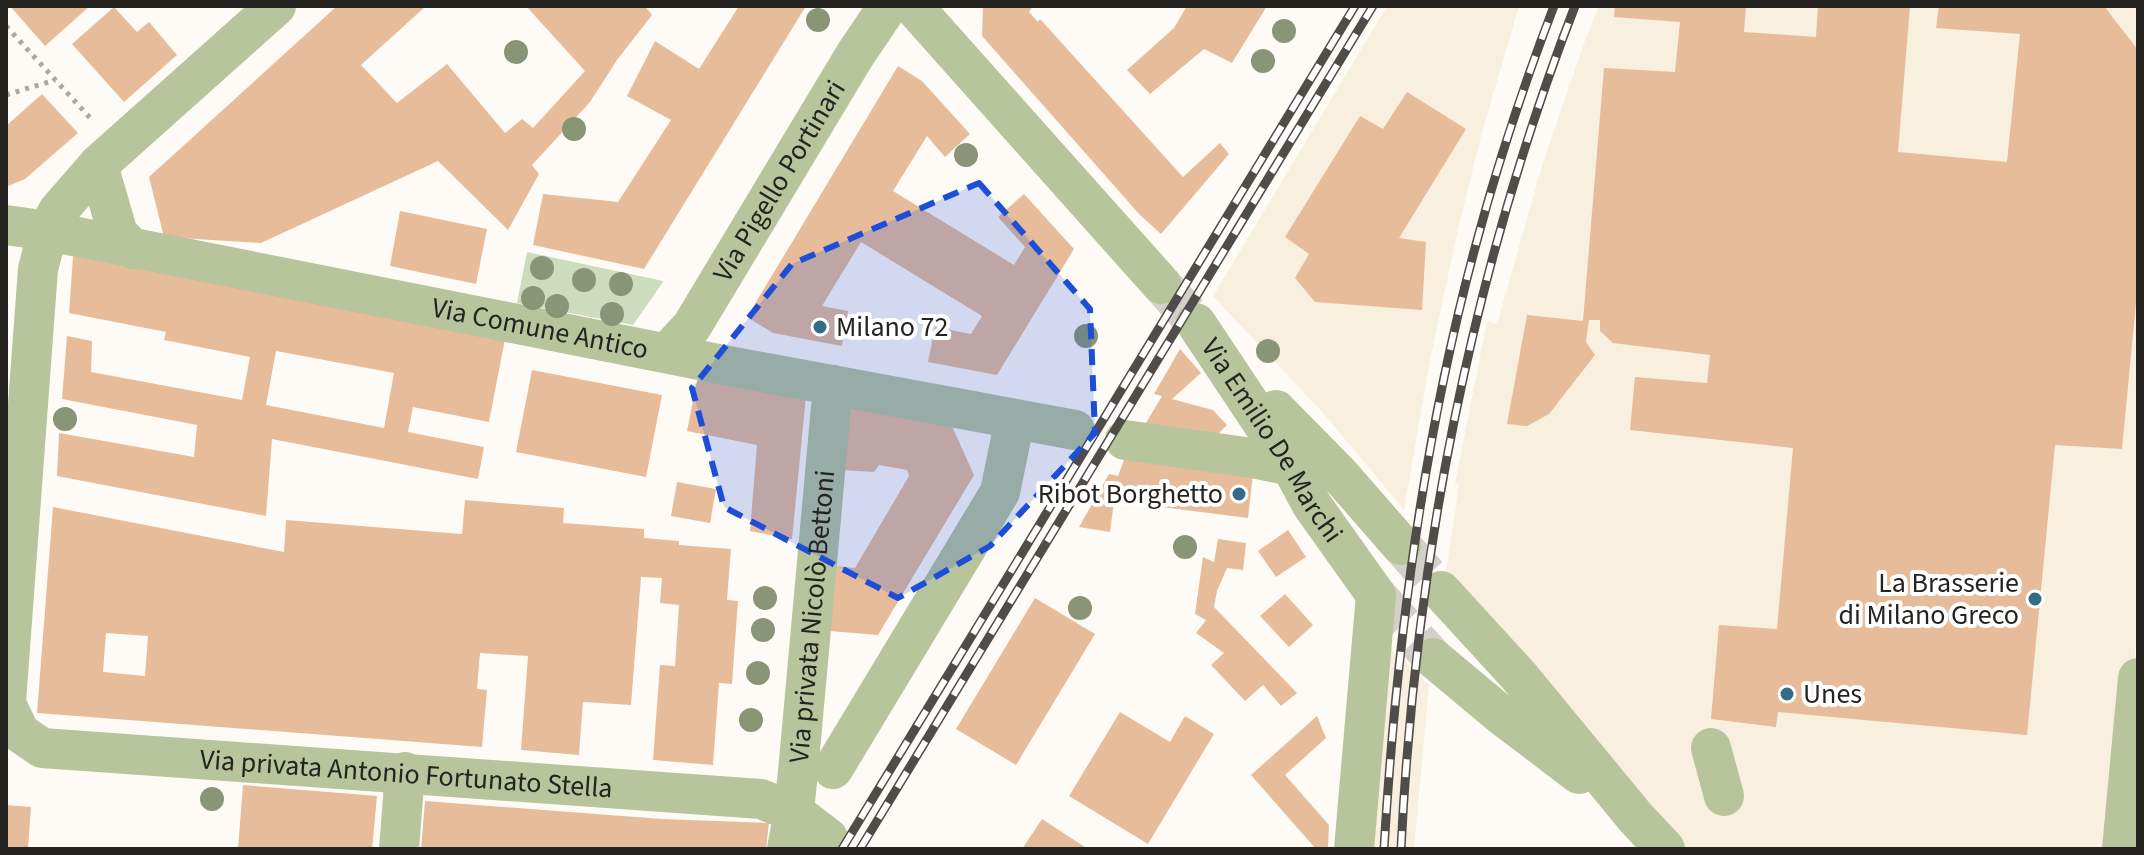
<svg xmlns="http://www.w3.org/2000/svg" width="2144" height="855" font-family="'Source Sans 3',sans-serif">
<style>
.built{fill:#f8efdf}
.green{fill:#ccdcbd}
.building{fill:#e7bc9a;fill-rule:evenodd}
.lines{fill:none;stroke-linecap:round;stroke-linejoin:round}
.minor-tunnel{stroke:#d3d0cb;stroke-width:40;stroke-dasharray:40 20;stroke-linecap:butt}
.path{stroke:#aba8a4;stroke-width:5;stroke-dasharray:4 6;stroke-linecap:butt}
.minor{stroke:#b7c49c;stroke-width:40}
.rail-casing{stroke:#4f4c49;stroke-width:9}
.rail{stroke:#fff;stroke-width:6;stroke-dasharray:18;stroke-linecap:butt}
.tree{fill:#8a9476}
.marked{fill:#1d4ed8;fill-opacity:0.2;stroke:#1d4ed8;stroke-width:6;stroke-dasharray:16 10;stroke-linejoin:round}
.poi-dot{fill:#346b86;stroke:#fff;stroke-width:3}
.labels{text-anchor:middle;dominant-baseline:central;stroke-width:8;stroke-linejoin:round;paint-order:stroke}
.street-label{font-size:28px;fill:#252320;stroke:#fff}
.poi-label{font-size:28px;fill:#252320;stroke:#fff;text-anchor:start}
</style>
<rect width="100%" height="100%" fill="#fefbf6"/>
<!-- built -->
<path class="built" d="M1387,6H1519L1481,136L1458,229L1429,365L1404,510L1324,414L1213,296Z
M1599,6H2138V620L2118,849H1675L1444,586L1459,485L1455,484L1487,321L1497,324L1542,166L1583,46Z
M1386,644L1429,685L1414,849H1369Z"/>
<!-- green -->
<path class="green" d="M527,252L663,281V282L633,325L517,303Z"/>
<!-- building -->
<path class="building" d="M10,6H90L45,46Z
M337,6H426L361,65L397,103L447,64L505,133L522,119L533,128L585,71L526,6H645L652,15L617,60L590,102L532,165L539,174L508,230L438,161L261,243L164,237L149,177Z
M739,6H806L644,269L533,245L543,194L618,202L671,120L627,96L655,41L699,69Z
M983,6H1033L1029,12L1038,22L1040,19L1183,177L1220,143L1229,154L1161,234L1140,215L982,36Z
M1187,6H1267L1232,63L1204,49L1150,94L1127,70L1174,28Z
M1615,6H1746L1744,32L1816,37L1818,6H1910L1898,152L2007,162L2020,34L1936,28L1939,6H2104L2138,50V282L2122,449L2055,445L2027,735L1778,712L1776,727L1711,719L1719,625L1777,629L1793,448L1630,430L1635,377L1707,383L1710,355L1613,343L1600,331V320H1589L1586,342L1595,355L1549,414L1527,426L1507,424L1527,315L1583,321L1604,68L1675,72L1680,22L1614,17Z
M114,7L137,32L149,22L177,55L124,102L72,44Z
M898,66L922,81L970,134L945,157L927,136L893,191L1014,265L1025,247L998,217L1024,194L1074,249L997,375L928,362L935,327L971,334L982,316L861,242L822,306L848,311L842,346L773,333L747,317Z
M1407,92L1466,129L1399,238L1426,242L1422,310L1315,302L1295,278L1309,254L1285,237L1360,116L1383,129Z
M42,94L78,133L25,179L6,187V126Z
M400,211L487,229L476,284L390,266Z
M73,256L505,339L489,422L413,407L408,432L484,447L478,479L272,439L266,516L57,476L59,433L194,457L197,425L62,399L67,336L92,341L91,372L242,400L250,357L164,340L166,332L69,313ZM276,351L394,373L384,428L266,405Z
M1180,349L1201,373L1172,399L1213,410L1227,425L1216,436L1146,423L1162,396L1154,394Z
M532,370L662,395L646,477L516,452Z
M698,376L806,396L792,539L750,531L757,445L687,431Z
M849,405L951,424L974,475L878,635L830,631L835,566L855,568L909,476L907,470L879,465L874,472L843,470Z
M1125,457L1253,474L1248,518L1114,501L1110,532L1079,527L1109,474L1118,476Z
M677,482L716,489L710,523L671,516Z
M465,500L564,508L563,523L644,529V538L679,541V545L731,549L727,600L738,601L732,684L719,683L713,765L653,760L660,665L675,666L679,605L660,603L662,578L641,577L631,705L583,702L579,755L521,750L528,656L480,653L477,689L487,690L482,747L37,713L53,507L284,552L286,520L462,534ZM106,633L148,636L145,676L103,672Z
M1288,530L1306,557L1276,577L1258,551Z
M1218,539L1246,543L1243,570L1227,568L1217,591L1214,607L1297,693L1281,706L1263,685L1245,701L1211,665L1224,653L1196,633L1206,620L1195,614L1203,557L1214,562Z
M1285,594L1313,625L1289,647L1260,616Z
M1035,598L1095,634L1016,765L956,729Z
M1120,712L1170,742L1185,716L1214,734L1148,844L1069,796Z
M1317,716L1326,738L1285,775L1329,825L1328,849H1316L1251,775Z
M243,785L377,796L372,849H238Z
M425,801L662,819L769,823L766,849H421Z
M6,805L31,807L28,849H6Z
M1042,819L1088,849H1022Z"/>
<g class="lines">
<!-- minor-tunnel -->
<path class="minor-tunnel" d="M1161,284L1196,323
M1401,545L1441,591
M1376,595L1433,658"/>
<!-- path -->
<path class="path" d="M6,26L93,121
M6,95L55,80"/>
<!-- minor -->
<g class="minor">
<path d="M913,6L1161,284"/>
<path d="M98,165L118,234L133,249"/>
<path id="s1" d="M6,225L48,231L729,366L1075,430"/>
<path id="s2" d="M1196,323L1291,466L1312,505L1376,595L1354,849"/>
<path id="s3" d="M667,353L692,326L855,55L888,6"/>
<path d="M1276,410L1339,474L1401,545"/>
<path d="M1125,440L1252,458L1307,469"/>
<path d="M1441,591L1518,675L1636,818L1665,849"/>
<path d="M1433,658L1500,714L1579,774"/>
<path d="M6,702L38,269L48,231L58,211L98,165L276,6"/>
<path id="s4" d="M6,704L20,733L42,748L761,799L794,812L828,838"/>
<path d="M1711,748L1724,796"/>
<path d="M833,769L1000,492L1015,419"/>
<path d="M399,849L405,772"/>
<path id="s5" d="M787,849L794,812L799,761L833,385"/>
<path d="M2122,849L2138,678"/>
</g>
<defs>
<path id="rail" d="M842,849L1355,6
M860,849L1373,6
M1384,849C1396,647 1424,432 1478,237C1499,159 1525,82 1554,6
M1401,849C1415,562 1471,274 1575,6"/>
</defs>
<!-- rail casing -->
<use href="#rail" class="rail-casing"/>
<!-- rail -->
<use href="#rail" class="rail"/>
</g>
<!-- trees -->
<g class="tree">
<circle cx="818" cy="20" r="12"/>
<circle cx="1284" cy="31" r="12"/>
<circle cx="516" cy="52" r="12"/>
<circle cx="1263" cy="61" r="12"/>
<circle cx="574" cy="129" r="12"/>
<circle cx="966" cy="155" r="12"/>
<circle cx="542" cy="268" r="12"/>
<circle cx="584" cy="280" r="12"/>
<circle cx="621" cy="284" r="12"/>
<circle cx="533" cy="298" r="12"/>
<circle cx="557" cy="306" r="12"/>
<circle cx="612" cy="314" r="12"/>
<circle cx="1086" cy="336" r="12"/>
<circle cx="1268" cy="351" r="12"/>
<circle cx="65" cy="419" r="12"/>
<circle cx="1185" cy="547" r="12"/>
<circle cx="765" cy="598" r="12"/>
<circle cx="1080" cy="608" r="12"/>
<circle cx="763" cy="630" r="12"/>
<circle cx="758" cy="673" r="12"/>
<circle cx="751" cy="720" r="12"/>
<circle cx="212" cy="799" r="12"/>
</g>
<!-- marked area -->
<path class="marked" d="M979,183L1090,309L1095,433L990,546L898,598L724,507L692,388L792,264Z"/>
<!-- markers -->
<g class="poi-dot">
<circle cx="820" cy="327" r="8"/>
<circle cx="1239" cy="494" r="8"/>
<circle cx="2035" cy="599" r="8"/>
<circle cx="1787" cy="694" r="8"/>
</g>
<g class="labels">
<!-- street labels -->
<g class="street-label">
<text stroke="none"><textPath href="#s3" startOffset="206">Via Pigello Portinari</textPath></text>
<text stroke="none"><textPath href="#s1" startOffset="544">Via Comune Antico</textPath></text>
<text stroke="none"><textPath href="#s2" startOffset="140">Via Emilio De Marchi</textPath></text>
<text stroke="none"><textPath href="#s5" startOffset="234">Via privata Nicolò Bettoni</textPath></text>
<text stroke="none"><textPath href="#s4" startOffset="424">Via privata Antonio Fortunato Stella</textPath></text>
</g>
<!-- poi labels -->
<g class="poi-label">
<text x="836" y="327">Milano 72</text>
<text x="1223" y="494" text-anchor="end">Ribot Borghetto</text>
<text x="2019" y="583" text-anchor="end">La Brasserie<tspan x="2019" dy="32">di Milano Greco</tspan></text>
<text x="1803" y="694">Unes</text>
</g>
</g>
<!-- border -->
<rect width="2144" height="855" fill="none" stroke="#252320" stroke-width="16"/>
</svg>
